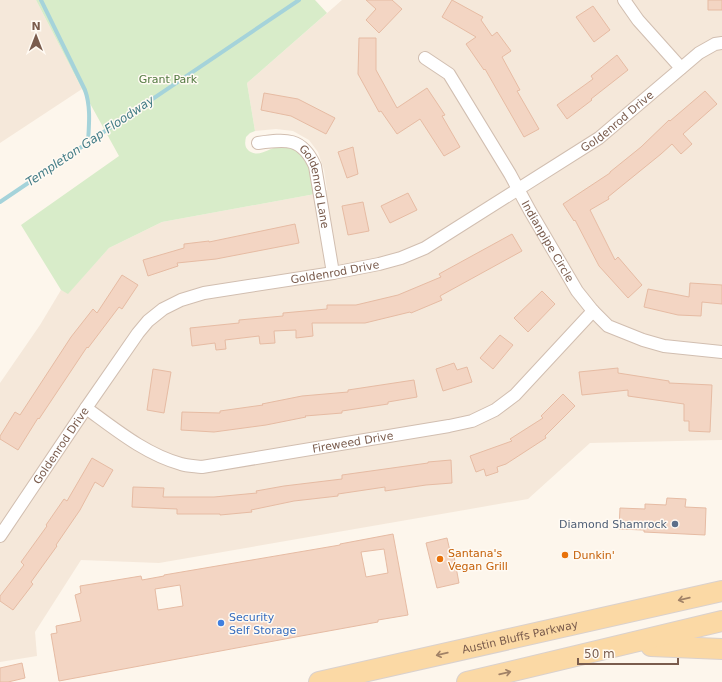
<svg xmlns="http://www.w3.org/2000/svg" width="722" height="682" font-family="'DejaVu Sans',sans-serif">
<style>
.residential{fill:#f5e8da}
.green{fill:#d8ecc9}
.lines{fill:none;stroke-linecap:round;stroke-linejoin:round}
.stream{stroke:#a5d3da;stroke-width:4}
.building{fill:#f3d5c3;stroke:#e6bba3;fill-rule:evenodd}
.street-casing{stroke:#d1beb0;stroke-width:14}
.primary-casing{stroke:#dad1cd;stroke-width:22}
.street{stroke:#fff;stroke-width:12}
.primary{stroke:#fbd9a5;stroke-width:20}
.oneway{stroke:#a18267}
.service-dot{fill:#5c6f8a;stroke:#fffaf3;stroke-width:1.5}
.food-dot{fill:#e8710a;stroke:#fffaf3;stroke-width:1.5}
.shop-dot{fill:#3f7fe0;stroke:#fffaf3;stroke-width:1.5}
.labels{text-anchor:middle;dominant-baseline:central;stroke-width:3;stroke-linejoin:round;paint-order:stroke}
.park-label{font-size:11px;fill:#537a41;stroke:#fffaf3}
.street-label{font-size:11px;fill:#7a5c4d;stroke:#fffaf3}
.service-label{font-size:11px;fill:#4e5e75;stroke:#fffaf3;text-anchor:end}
.food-label{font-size:11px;fill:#c56008;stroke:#fffaf3;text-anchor:start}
.shop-label{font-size:11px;fill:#366cbe;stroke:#fffaf3;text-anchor:start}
.water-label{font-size:12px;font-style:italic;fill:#437c86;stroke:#fffaf3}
</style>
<rect width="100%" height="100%" fill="#fdf6ec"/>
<!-- residential -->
<path class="residential" d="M0,0H36L82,89L0,143Z
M342,0H722V440L590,443L528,499L159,563L81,560L35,632L37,656L0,662V383L40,325L61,290L68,293L109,248L162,222L315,194L327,190L324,170L318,152L309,140L293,131L276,129L255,131L247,83Z"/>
<!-- green -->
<path class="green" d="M36,0H315L327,13L247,83L255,131L250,133L246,137C245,142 244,147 249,151C260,158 268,148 279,147C286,146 294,149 300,151L310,167L315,194L162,222L109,248L68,294L61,290L21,225L119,156L82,89Z"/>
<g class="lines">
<!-- stream -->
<path class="stream" d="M41,0L85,90C91,107 89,124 88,143
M0,202L299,0"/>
</g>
<!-- building -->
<path class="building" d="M366,0H392L402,9L379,33L366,20L376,9Z
M452,0L483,17L481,20L492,36L497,32L511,51L502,57L520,90L517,91L539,129L524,137L485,69L484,70L466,44L476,37L442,17Z
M708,0H722V10H708Z
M593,6L610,30L594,42L576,17Z
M359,38H376V70L397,108L427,88L445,115L442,116L460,147L444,156L420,119L397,134L381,111L379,112L358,74Z
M617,55L628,70L591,99L592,100L567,119L557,105L593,79L591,76Z
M705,91L717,104L683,134L692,144L681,154L672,144L661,154L608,197L609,199L590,210L615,260L618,257L642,285L628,298L599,266L575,220L574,221L563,204L610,173V172L641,147L669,120L670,121Z
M264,93L298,99L335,118L326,134L291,116L261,110Z
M353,147L358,174L347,178L338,152Z
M408,193L417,210L390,223L381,206Z
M363,202L369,231L348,235L342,206Z
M295,224L299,243L216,259L177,263L178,266L148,276L143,260L184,248V244L209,241V242Z
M512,234L522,251L440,296L442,300L411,313L410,312L365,323H312L313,336L296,338V330L274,331L275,343L260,344L259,336L225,340L226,349L216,350L215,343L192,346L190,328L239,323V320L283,316V313L327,309V305H356L398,295L441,277L439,274Z
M122,275L138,285L122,309L119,307L88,348L87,347L39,419L38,418L18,450L0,439V436L15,412L20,415L71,337L93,309L97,313Z
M690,283L722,285V304L702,302L701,316L678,315L644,307L648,289L689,297Z
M542,291L555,304L528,332L514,318Z
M500,335L513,345L493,369L480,358Z
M454,363L457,370L467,367L472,382L443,391L436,369Z
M618,368V373L669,381V383L712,385L710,432L689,431V421H684V404L628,396V390L582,395L579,372Z
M153,369L171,372L164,413L147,410Z
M414,380L417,397L388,402V404L342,411V413L305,416L306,417L266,425L214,432L181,430L182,412L220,413V411L263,405L262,404L302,396L348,392V390Z
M563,394L575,406L545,436L546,438L506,464L497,467L498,472L486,476L484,469L476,472L470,456L512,441L510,439L543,418L541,416Z
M92,458L113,470L103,487L95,482L80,510L56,545L57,546L31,582L33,584L13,610L0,601V596L24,565L21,562L47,526L46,525L64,499L67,501Z
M451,460L452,483L426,485L385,491V487L338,494V496L294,501L251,510L252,512L220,515V514H177V509L132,507L133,487L164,488L163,497H214L257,493L256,491L284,486L342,479V475L428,463V462Z
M667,498L686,499L685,507L706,508L705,535L644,532V530L619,529L620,508L645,509V504L666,505Z
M393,534L408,615L378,620V622L301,636L59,681L51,634L57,633L56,626L81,621L75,595L81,593L80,586L141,576L142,580L164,576V575L340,545V544ZM384,549L388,573L366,577L361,552ZM180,585L183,606L158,610L155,589Z
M447,538L450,551H453L459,583L437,588L426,543Z
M22,663L25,678L8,682H0V668Z"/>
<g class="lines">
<defs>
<g id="street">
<path d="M624,0L638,20L681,68"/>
<path id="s1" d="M425,58L449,74L510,174L530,211L577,291L593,311L608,326L643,340L664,346L722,352"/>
<path id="s2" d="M258,143C286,139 302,137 315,166L333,273"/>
<path id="s3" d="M86,408C115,429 145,454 181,464C187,466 195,466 202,467L449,426L472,421L495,410L515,395L593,311"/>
<path id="s4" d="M0,536L86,408L138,333L148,321L163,309L181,300L204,293L333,273L379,264L401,258L425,248L599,138L699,53L715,44L722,43"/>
</g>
<g id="primary">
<path d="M651,646L722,649"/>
<path id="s5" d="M319,682L722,591"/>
<path d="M467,682L722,621"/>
</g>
</defs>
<!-- street casing -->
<use href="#street" class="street-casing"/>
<!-- primary casing -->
<use href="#primary" class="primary-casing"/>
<!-- street -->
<use href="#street" class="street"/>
<!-- primary -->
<use href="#primary" class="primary"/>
</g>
<!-- one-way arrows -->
<defs><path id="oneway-shaft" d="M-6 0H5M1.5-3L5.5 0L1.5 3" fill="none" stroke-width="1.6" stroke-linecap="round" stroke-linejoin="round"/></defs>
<g class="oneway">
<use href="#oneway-shaft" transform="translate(684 599) rotate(167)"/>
<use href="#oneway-shaft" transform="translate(442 654) rotate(167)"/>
<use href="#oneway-shaft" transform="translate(505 673) rotate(-13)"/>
</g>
<!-- markers -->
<circle class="service-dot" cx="675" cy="524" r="4"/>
<g class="food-dot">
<circle cx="565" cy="555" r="4"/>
<circle cx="440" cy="559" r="4"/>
</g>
<circle class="shop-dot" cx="221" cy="623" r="4"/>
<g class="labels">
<!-- park labels -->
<g class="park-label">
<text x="168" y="79">Grant Park</text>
</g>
<!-- street labels -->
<g class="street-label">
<text stroke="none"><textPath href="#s4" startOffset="781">Goldenrod Drive</textPath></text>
<text stroke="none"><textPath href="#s2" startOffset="88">Goldenrod Lane</textPath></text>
<text stroke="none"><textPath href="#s1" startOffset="223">Indianpipe Circle</textPath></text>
<text stroke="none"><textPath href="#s4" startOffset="457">Goldenrod Drive</textPath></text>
<text stroke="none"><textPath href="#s3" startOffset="285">Fireweed Drive</textPath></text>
<text stroke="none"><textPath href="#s4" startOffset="109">Goldenrod Drive</textPath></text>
<text stroke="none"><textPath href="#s5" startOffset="206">Austin Bluffs Parkway</textPath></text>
</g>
<!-- service labels -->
<g class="service-label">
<text x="667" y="524">Diamond Shamrock</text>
</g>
<!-- food labels -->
<g class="food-label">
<text x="448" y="553">Santana's<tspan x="448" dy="13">Vegan Grill</tspan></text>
<text x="573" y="555">Dunkin'</text>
</g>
<!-- shop labels -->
<g class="shop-label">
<text x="229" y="617">Security<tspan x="229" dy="13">Self Storage</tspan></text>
</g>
<!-- water labels -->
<g class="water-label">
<text transform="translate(90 141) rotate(-34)">Templeton Gap Floodway</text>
</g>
</g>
<!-- north arrow -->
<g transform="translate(36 36)" stroke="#fffaf3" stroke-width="3" paint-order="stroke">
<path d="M0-3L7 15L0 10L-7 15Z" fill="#7a5c4d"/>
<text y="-6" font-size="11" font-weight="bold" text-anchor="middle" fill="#7a5c4d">N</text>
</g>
<!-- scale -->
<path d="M578 658v6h100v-6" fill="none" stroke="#7a5c4d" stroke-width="2"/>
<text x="584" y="658" font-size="12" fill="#7a5c4d" stroke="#fffaf3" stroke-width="3" paint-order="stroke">50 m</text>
</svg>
